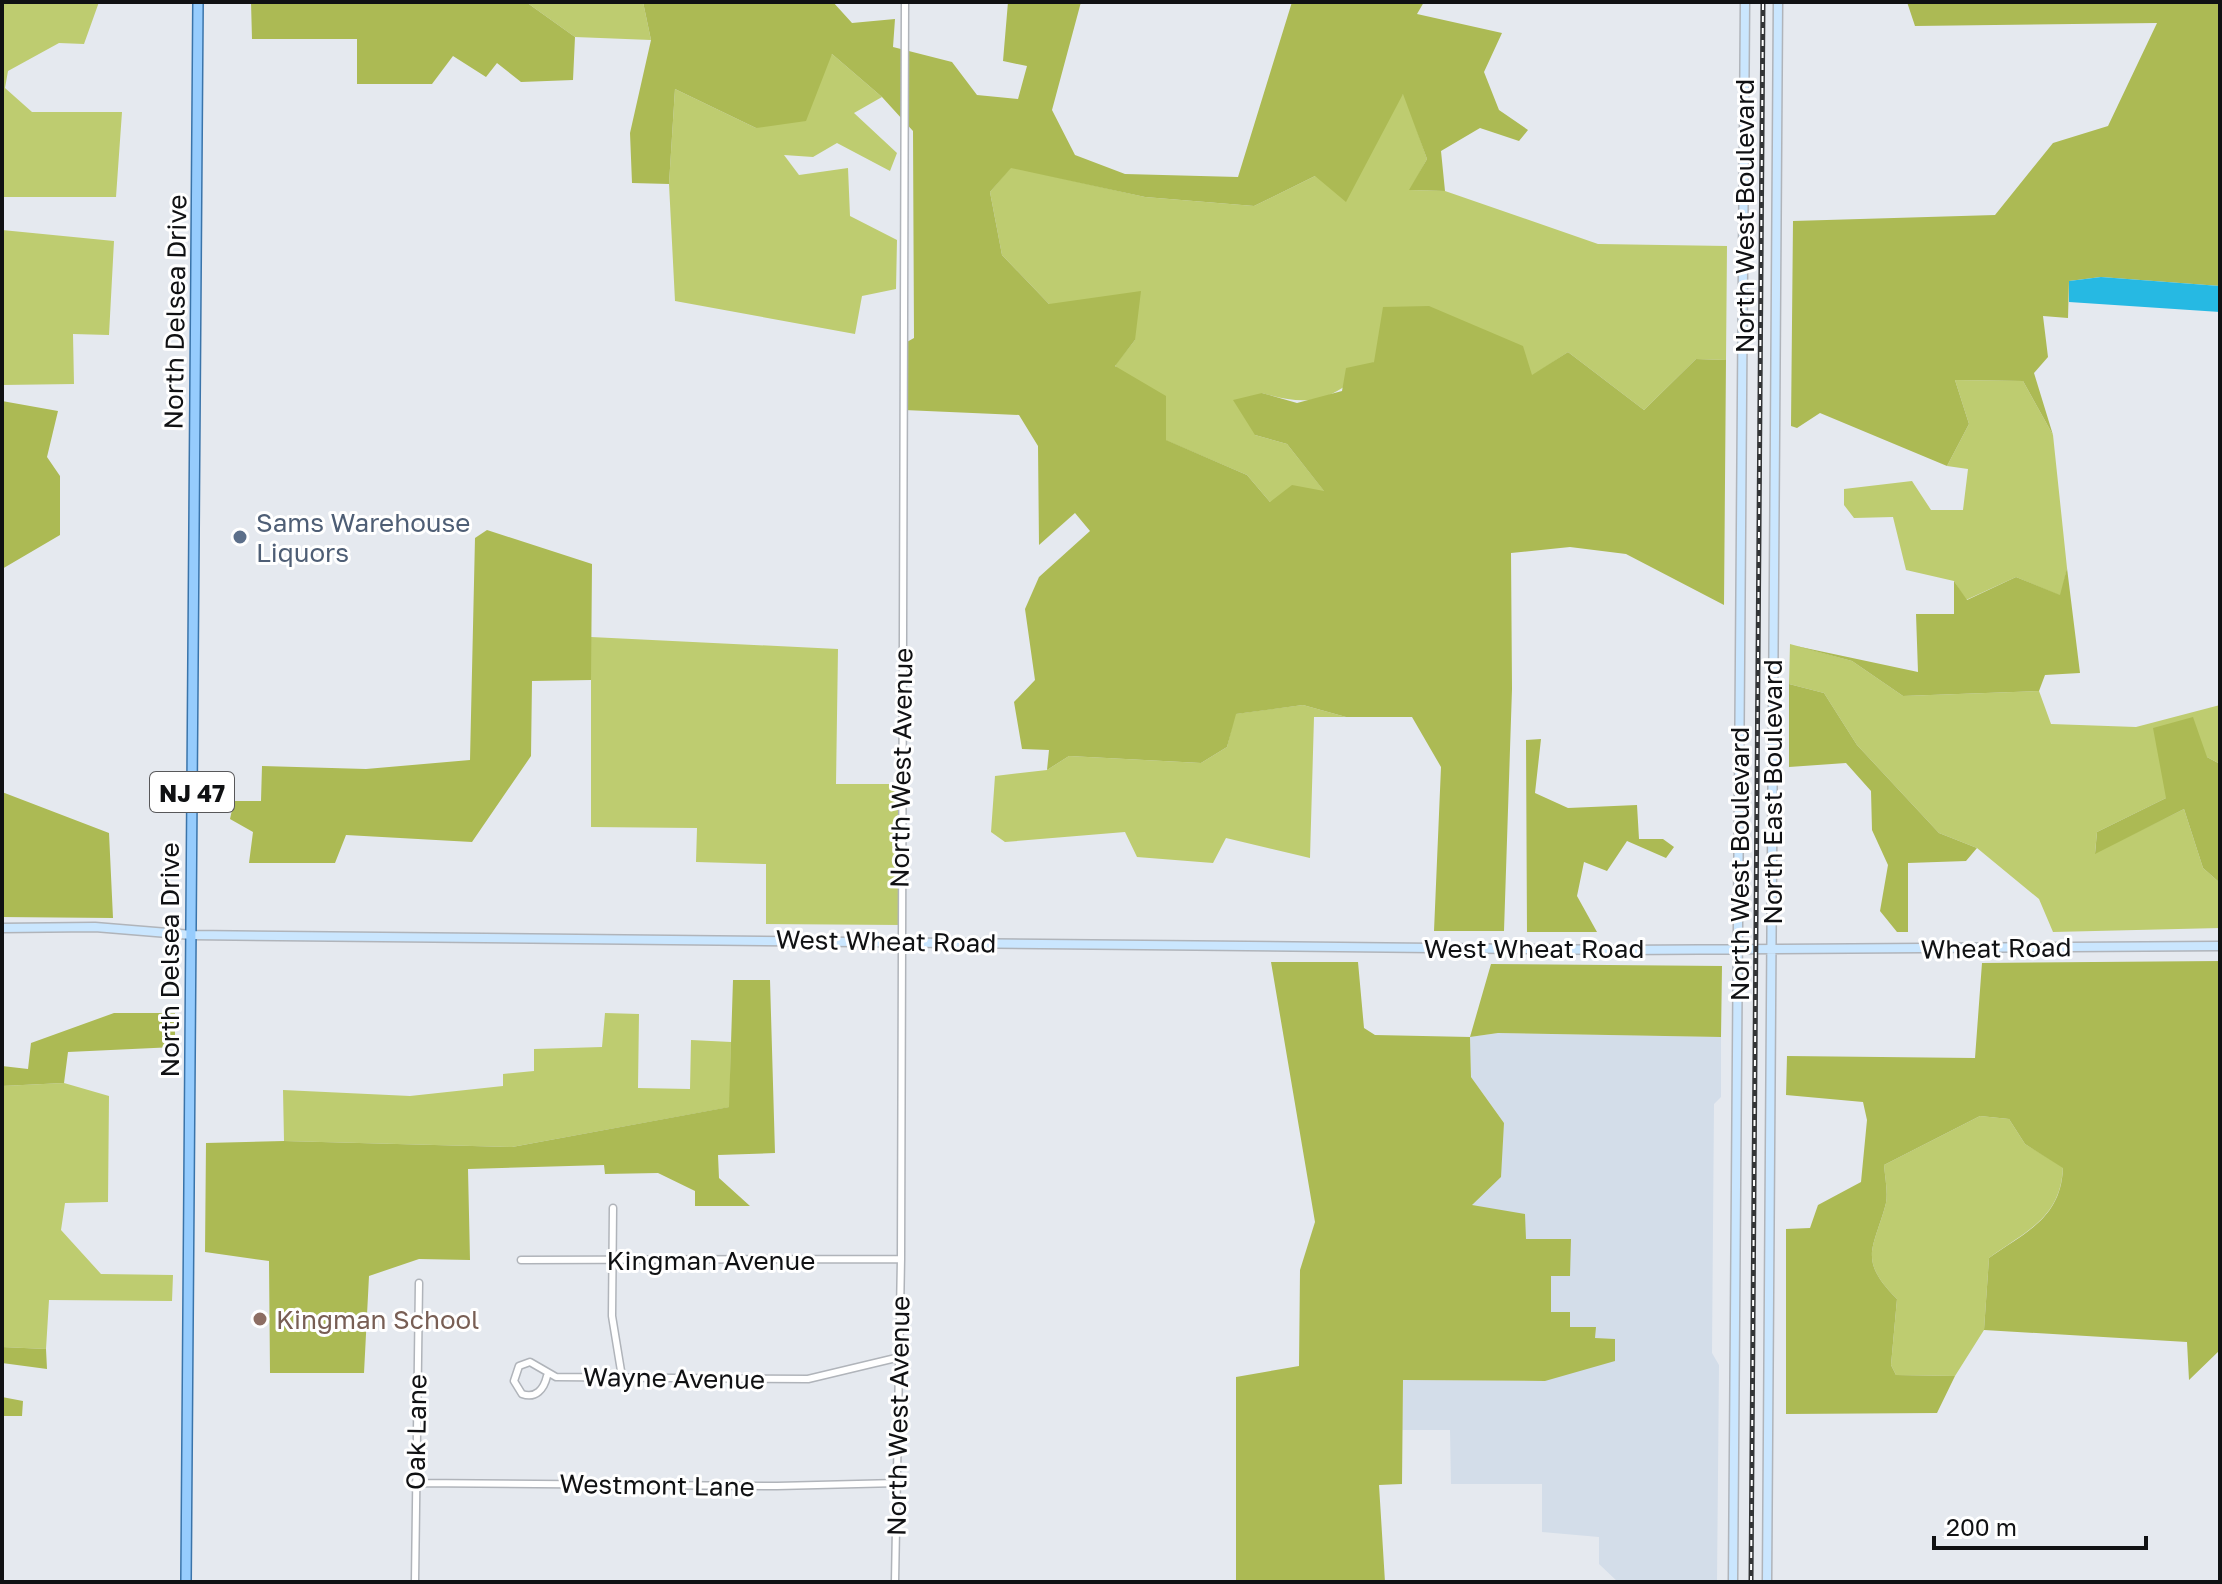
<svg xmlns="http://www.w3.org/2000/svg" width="2222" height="1584" font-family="'Golos Text',sans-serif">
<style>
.built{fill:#d3dde9}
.green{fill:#becc70}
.forest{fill:#acba54}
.water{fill:#26b9e3}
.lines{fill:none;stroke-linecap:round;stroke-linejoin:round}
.street-casing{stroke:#b0b4ba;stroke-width:9}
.secondary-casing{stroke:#b0b4ba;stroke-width:11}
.primary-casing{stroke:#3a74aa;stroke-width:12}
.street{stroke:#fff;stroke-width:6}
.secondary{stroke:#cae6fe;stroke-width:8}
.primary{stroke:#96ccfd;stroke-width:9}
.rail-casing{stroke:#333537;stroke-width:5}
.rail{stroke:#fff;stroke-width:2;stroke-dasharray:6;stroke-linecap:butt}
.service-dot{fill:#5c6f8a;stroke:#fff;stroke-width:3}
.education-dot{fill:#8d6e63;stroke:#fff;stroke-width:3}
.labels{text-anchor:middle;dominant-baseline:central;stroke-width:6;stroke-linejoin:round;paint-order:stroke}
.shield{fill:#fff;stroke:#58585a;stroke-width:2}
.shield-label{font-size:24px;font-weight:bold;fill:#101113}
.street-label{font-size:26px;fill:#101113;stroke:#fff}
.service-label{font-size:26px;fill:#4e5e75;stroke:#fff;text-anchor:start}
.education-label{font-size:26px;fill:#785e54;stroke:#fff;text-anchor:start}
</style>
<rect width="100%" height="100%" fill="#e5e9ef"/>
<!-- built -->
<path class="built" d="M1498,1033L1721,1037V1097L1714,1104L1712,1353L1719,1365L1717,1582H1618L1599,1564V1537L1542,1532V1484H1451L1450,1430H1402L1403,1380L1545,1381L1595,1338V1327H1570L1551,1313V1275L1526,1239L1472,1206L1504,1123L1471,1077L1470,1037Z"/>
<!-- green -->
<path class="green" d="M2,2H99L84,44L59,43L8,71L5,88L32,112H122L116,197H2Z
M526,2H643L651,40L575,37Z
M832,54L882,97L854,113L897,153L890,171L837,143L813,157L784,155L799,175L848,168L850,216L897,240L896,289L862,296L855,334L675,301L669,184L675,89L756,128Z
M1404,93L1427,159L1410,190L1445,191L1598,244L1727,246L1726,360L1696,359L1644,410L1568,352L1532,376L1374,362C1334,399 1315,409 1262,393L1255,435L1287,444L1325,492L1270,502L1247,475L1165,440L1115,365L1135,340L1049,304L1002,255L990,192L1011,167L1145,197L1254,206L1315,176Z
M2,230L114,241L109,335L73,334L74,384L2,385Z
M1955,380L2023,381L2053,435L2067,568L2061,596L2016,577L1966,600L1954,581L1906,570L1893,517L1854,518L1844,505V489L1912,481L1931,510H1963L1968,469L1947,466L1969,424Z
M591,637L838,649L836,784H902L901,925L766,924V864L696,862L697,828L591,827Z
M1790,644L1852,661L1903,696L2039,691L2051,724L2136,727L2220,705V764L2207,757L2166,798L2097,832L2095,853L2184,809L2203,868L2220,883V928L2053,932L2039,899L1977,848L1939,833L1857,745L1824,693L1789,684Z
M1303,705L1346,717H1314L1310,858L1226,838L1213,863L1137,857L1125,832L1005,842L991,832L995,776L1047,770L1069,756L1201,763L1227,747L1235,714Z
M605,1013L639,1014L638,1088L690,1089L691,1040L731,1042L730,1107L512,1147L284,1141L283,1090L410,1096L503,1086V1074L534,1071V1049L602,1047Z
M64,1083L109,1096L108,1202L65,1203L61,1230L101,1274L173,1275L172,1301L49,1300L46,1349L2,1347V1086Z
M1980,1116L2009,1119L2025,1144L2063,1167C2061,1218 2026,1231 1989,1258L1984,1330L1955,1376L1896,1375L1891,1365L1897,1299C1857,1259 1874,1249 1886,1203C1888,1192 1885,1177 1884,1165Z"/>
<!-- forest -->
<path class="forest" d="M251,2H526L575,37L573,80L521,82L497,63L486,77L453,56L432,84H357V39H252Z
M643,2H833L852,23L895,19L893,47L952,62L977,95L1018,99L1027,66L1003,61L1008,2H1081L1052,110L1075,155L1125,174L1238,177L1292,2H1424L1417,14L1502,33L1484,72L1499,110L1528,130L1519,141L1480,128L1441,151L1445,191L1409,190L1427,159L1403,94L1346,202L1315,176L1254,206L1145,197L1011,168L990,192L1002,255L1049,304L1141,291L1135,340L1115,366L1166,396V440L1247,475L1270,502L1292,485L1324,491L1287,444L1255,435L1233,400L1262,393L1297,403L1342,391L1346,368L1374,362L1383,307L1429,306L1523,346L1532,375L1568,352L1644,410L1696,359L1726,360L1724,605L1626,554L1570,547L1511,553L1512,689L1504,931H1434L1441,767L1412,717H1346L1303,705L1236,714L1227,747L1201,763L1069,756L1047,770L1049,750L1022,749L1014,702L1035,680L1025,609L1039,577L1090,531L1075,513L1039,545L1038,446L1019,415L904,410L905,343L914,338L913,131L882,97L832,54L806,121L756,128L675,89L669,184L632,183L630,133L651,40Z
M1907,2H2220V286L2101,277L2069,281L2068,318L2043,316L2048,357L2034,373L2053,435L2023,381L1955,380L1969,424L1947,466L1820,413L1797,428L1791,426L1793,221L1995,215L2053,143L2108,126L2157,23L1915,26Z
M2,401L58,411L47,457L60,476V535L2,569Z
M487,530L592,564L591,680L532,681L531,756L472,842L346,835L335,863H249L253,832L230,819L234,801H261L262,766L366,769L470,760L475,538Z
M2067,568L2080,673L2045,675L2039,691L1903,696L1852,661L1796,646L1918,672L1916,614H1954V581L1967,600L2016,577L2060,595Z
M1789,684L1824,693L1857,745L1939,833L1977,848L1966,861L1908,863V932H1897L1880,911L1888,865L1872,830L1871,791L1846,763L1789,767Z
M2193,717L2207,757L2220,764V883L2203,868L2184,809L2095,854L2097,832L2166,798L2153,728Z
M1541,739L1535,793L1568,808L1637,805L1639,839H1663L1674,847L1666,858L1627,841L1607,871L1584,862L1577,896L1597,932H1527L1526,740Z
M2,792L109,833L113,918L2,917Z
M2220,961V1350L2189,1380L2187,1342L1984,1330L1989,1258C2026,1232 2061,1218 2063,1168L2025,1144L2009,1119L1980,1116L1884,1165C1885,1177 1888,1192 1886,1203C1874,1249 1857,1259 1897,1299L1891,1365L1896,1375L1955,1376L1937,1413L1786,1414V1229L1810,1228L1818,1205L1861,1182L1867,1120L1863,1102L1786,1095L1787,1056L1975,1058L1982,963Z
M1271,962H1358L1364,1028L1375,1035L1470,1037L1491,964L1722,966L1721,1037L1498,1033L1470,1037L1471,1077L1504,1123L1501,1177L1472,1205L1525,1214L1526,1239H1571L1570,1276H1551V1312H1570V1327H1596L1595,1338L1615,1339V1361L1545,1381L1403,1380L1402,1484L1379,1485L1385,1582H1236V1377L1299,1366L1300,1270L1315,1222Z
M733,980H770L775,1153L718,1155L719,1178L750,1206H695V1191L658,1173L605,1174L604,1165L468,1169L470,1260L419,1259L369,1276L364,1373H270L269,1261L205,1252L206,1143L284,1141L512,1147L729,1107Z
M114,1013H175V1047L68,1052L64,1083L2,1086V1066L28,1069L31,1043Z
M2,1347L46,1349L47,1369L2,1363Z
M2,1397L23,1401L22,1416H2Z"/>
<!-- water -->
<path class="water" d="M2101,277L2220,286V312L2069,302V281Z"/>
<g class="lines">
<defs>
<path id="street" d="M613,1208L612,1316L622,1377
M521,1260L901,1259
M547,1376C544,1389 536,1399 522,1394L514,1381L519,1366L530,1362L556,1377L808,1379L900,1357
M415,1483L777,1486L898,1483
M415,1582L419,1283
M895,1582L901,1259L905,2"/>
<path id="secondary" d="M2,928L95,927L192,935L1619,950L2220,946
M1733,1582L1745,2
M1767,1582L1778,2"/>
<path id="primary" d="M186,1582L198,2"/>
</defs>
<!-- street casing -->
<use href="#street" class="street-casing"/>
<!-- secondary casing -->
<use href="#secondary" class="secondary-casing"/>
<!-- primary casing -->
<use href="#primary" class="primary-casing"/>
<!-- street -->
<use href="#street" class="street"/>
<!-- secondary -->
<use href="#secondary" class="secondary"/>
<!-- primary -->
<use href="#primary" class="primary"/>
<defs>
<path id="rail" d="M1751,1582L1763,2"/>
</defs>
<!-- rail casing -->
<use href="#rail" class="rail-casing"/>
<!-- rail -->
<use href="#rail" class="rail"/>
</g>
<!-- markers -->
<circle class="service-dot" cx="240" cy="537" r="8"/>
<circle class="education-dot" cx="260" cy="1319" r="8"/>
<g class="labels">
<!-- shield labels -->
<rect class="shield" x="150" y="772" width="84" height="40" rx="6"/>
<g class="shield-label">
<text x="192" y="792">NJ 47</text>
</g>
<!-- street labels -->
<g class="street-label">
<text transform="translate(1744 216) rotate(-90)">North West Boulevard</text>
<text transform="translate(175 312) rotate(-89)">North Delsea Drive</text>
<text transform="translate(901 768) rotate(-89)">North West Avenue</text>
<text transform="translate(1772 792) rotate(-90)">North East Boulevard</text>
<text transform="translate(1739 864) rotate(-90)">North West Boulevard</text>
<text transform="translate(886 941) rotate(1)">West Wheat Road</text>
<text x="1534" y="948">West Wheat Road</text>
<text transform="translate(1996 948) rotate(-1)">Wheat Road</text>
<text transform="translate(169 960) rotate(-90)">North Delsea Drive</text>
<text x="711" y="1260">Kingman Avenue</text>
<text transform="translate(674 1378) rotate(1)">Wayne Avenue</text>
<text transform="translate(898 1416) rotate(-89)">North West Avenue</text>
<text transform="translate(416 1432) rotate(-89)">Oak Lane</text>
<text transform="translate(657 1485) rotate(1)">Westmont Lane</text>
</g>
<!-- service labels -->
<g class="service-label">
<text x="256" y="522">Sams Warehouse<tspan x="256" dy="30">Liquors</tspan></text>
</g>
<!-- education labels -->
<g class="education-label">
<text x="276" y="1319">Kingman School</text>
</g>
</g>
<!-- border -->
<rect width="2222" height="1584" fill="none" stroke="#101113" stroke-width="8"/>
<!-- scale -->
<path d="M1934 1536v12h212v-12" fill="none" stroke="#101113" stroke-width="4"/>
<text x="1946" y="1536" font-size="24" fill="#101113" stroke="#ffffff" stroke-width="6" paint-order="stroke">200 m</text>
</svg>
